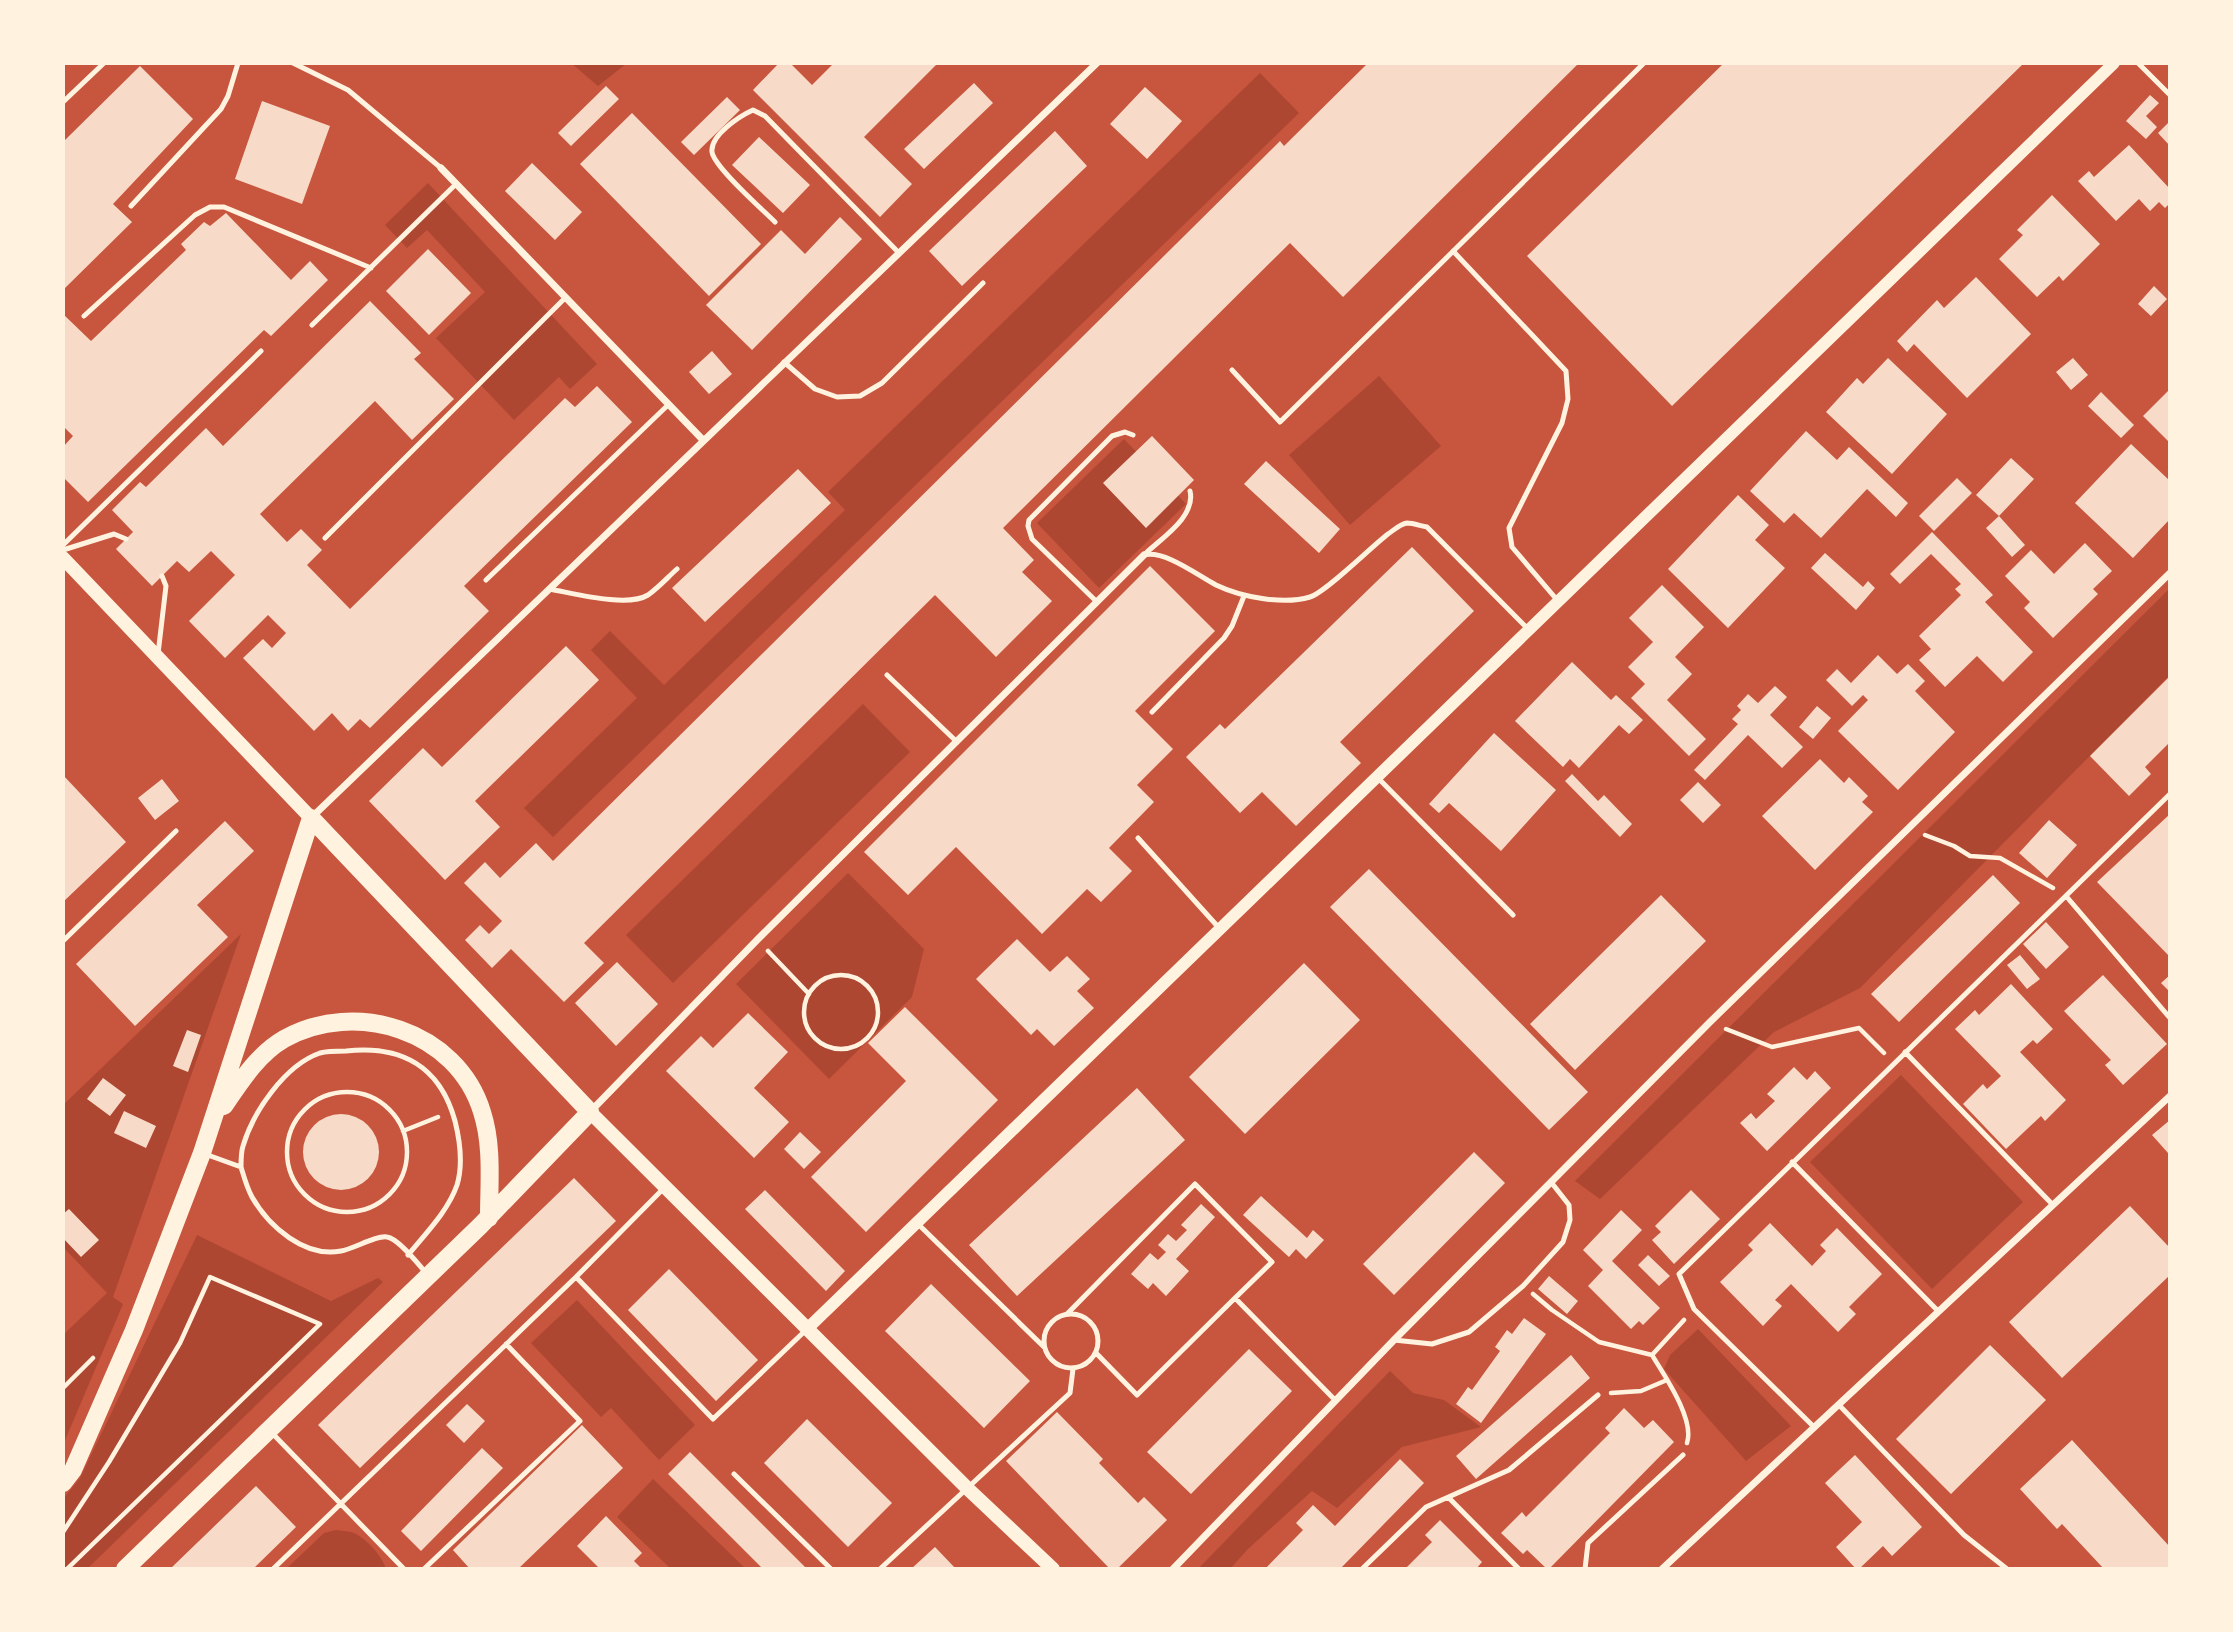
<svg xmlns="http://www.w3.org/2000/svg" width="2233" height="1632" font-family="'DM Sans',sans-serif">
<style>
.green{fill:#ae4732}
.building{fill:#f7dbc8}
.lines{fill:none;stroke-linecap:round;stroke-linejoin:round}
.path{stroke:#fff3e0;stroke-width:4.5}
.service{stroke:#fff3e0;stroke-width:5}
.minor{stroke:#fff3e0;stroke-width:7}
.tertiary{stroke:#fff3e0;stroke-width:12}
.secondary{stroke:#fff3e0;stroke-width:14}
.primary{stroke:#fff3e0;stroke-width:18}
</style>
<rect width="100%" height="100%" fill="#c8553d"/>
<!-- green -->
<path class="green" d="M571,63H624L626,64L598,86Z
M1260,73L1299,113L553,837L524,808L637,698L591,650L610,631L664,685L845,510L828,492Z
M428,183L597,364L570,389L559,377L514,420L436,338L485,292L427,230L407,248L385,225Z
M1379,376L1441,446L1350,525L1289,455Z
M1124,439L1186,504L1099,588L1037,523Z
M2170,588V675L1860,988L1774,1032L1600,1199L1575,1181Z
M863,704L910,752L673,983L626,935Z
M848,873L924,949L912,997L829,1079L736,984Z
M241,934L113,1297L123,1304L63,1445V1335L107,1293L63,1247V1105Z
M1901,1075L2023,1202L1932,1289L1810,1162Z
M197,1235L331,1301L378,1278L383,1282L87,1569H63V1499L80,1478Z
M577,1300L695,1425L659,1460L611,1408L601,1417L531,1343Z
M1698,1329L1791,1426L1746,1461L1664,1369L1670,1355Z
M1390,1371L1413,1393L1444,1400L1481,1427L1402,1447L1337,1508L1312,1491L1248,1549L1230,1569H1198Z
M653,1479L746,1569H671L617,1517Z
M336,1530C341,1531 349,1531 354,1533C367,1539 382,1556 386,1569H286L324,1533Z"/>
<!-- building -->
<path class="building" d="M779,63H790L812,85L834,63H938L864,137L912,184L880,217L753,90Z
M1368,63H1579L1343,297L1290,243L1003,528L1034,560L1022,572L1052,601L996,657L935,595L584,943L604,963L564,1002L511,949L492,968L465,940L480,925L489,934L502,921L464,883L485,862L500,878L536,843L553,861L1280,141L1284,146Z
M1724,63H2024L1672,406L1527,256Z
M140,66L193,119L113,204L132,222L63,290V142Z
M974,83L993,103L924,169L904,149Z
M606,86L619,99L571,146L558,133Z
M1145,87L1182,121L1147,159L1110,124Z
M2150,95L2159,103L2146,116L2157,127L2146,139L2126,121Z
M727,97L740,110L694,155L681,142Z
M262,101L330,126L302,204L235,179Z
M632,113L761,244L709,296L580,164Z
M2170,121V146L2158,133Z
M1055,131L1087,166L962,286L929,251Z
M759,137L810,185L783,213L732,165Z
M2129,145L2170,189V203L2165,208L2159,202L2150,211L2139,199L2116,221L2078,181L2089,171L2094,177Z
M532,163L582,212L555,240L505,191Z
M2052,195L2100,244L2063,281L2059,276L2037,297L1999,259L2023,235L2017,230Z
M226,213L291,280L310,261L328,280L271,336L264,330L88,502L63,477V447L73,436L63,426V314L91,341L186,250L181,244L204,222L210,226Z
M840,217L862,239L752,350L706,305L781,230L805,254Z
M428,249L471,293L429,335L386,291Z
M1976,277L2031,334L1967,398L1914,344L1907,352L1897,341L1937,300L1944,308Z
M2154,286L2167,299L2151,316L2138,304Z
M370,301L421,353L414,359L454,399L412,440L375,401L260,514L287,542L301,529L322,550L307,565L350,609L565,398L575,407L597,386L632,422L464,586L489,611L370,728L360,719L348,731L332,713L314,731L243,658L263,639L272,648L286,633L268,615L225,658L189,621L235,575L211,551L189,572L177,561L152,586L116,549L133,532L112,510L140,482L146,487L206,428L223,446Z
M712,351L732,374L709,394L689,372Z
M1888,358L1947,414L1892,474L1826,412L1857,378L1863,384Z
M2073,358L2088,375L2071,390L2056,372Z
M2170,389V443L2143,416Z
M2101,392L2134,425L2121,438L2088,406Z
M1806,431L1837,460L1849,447L1908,503L1896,517L1867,489L1821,538L1794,513L1784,523L1750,491Z
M1152,436L1194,480L1146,528L1103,483Z
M2131,444L2170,481V519L2133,558L2075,503Z
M2011,458L2034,479L1999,516L1976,495Z
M1266,461L1340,529L1319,553L1244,484Z
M798,469L831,503L705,622L672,588Z
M1957,478L1972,493L1934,531L1919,516Z
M1738,495L1769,525L1755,540L1785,568L1728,628L1668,569Z
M1999,516L2025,545L2012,557L1986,528Z
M1932,532L1993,595L1985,602L2033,652L2003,682L1977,656L1945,687L1919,660L1931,649L1919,636L1961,595L1955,589L1961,584L1931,554L1900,584L1890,574Z
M2085,543L2112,571L2093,589L2098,594L2053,638L2024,608L2030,602L2005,576L2031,550L2054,574Z
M1412,547L1474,611L1340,742L1361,763L1296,826L1262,792L1240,813L1186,757L1220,724L1225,729Z
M1825,553L1863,587L1868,581L1875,588L1856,610L1811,568Z
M1150,566L1215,631L1135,711L1173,749L1137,785L1154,802L1109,848L1132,871L1101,902L1087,889L1042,934L956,847L908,895L864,852Z
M1662,585L1704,627L1675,657L1692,674L1667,700L1706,739L1689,756L1631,698L1645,684L1628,667L1653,642L1629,618Z
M566,646L599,680L475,801L500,827L445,880L369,801L423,748L442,767Z
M1878,655L1897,674L1908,664L1925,681L1915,691L1955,732L1898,790L1838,731L1868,700L1863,695L1852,706L1826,680L1837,669L1851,683Z
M1572,662L1611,700L1616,695L1643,720L1629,734L1619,725L1579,768L1570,759L1563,767L1515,721Z
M2170,676V742L2145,767L2151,774L2129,796L2090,756Z
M1775,686L1787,697L1770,715L1803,747L1782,768L1748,735L1705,780L1694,770L1738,724L1732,719L1741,710L1737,706L1748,694L1758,703Z
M1817,706L1831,718L1813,739L1799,727Z
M1494,733L1556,790L1501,851L1449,803L1439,813L1429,804Z
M1820,759L1844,783L1849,777L1868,796L1862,802L1873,812L1815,870L1762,816Z
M1572,774L1598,801L1604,795L1632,824L1620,837L1565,781Z
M63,775L126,842L63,902Z
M162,779L179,801L155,820L138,798Z
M1698,782L1721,805L1703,823L1680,800Z
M2170,814V957L2097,882Z
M2049,820L2077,845L2047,878L2019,853Z
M225,821L254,851L197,905L228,937L135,1026L76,964Z
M1369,869L1588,1092L1549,1130L1330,907Z
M1993,875L2020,903L1899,1022L1871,994Z
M1661,895L1706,941L1575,1070L1530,1024Z
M2046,922L2069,947L2046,969L2023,944Z
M1017,939L1050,972L1067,956L1090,979L1077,991L1094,1008L1054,1046L1037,1029L1031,1035L976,979Z
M2020,955L2040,979L2027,989L2007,965Z
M617,962L658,1004L616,1046L575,1003Z
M1304,963L1360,1020L1245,1134L1189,1077Z
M2103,975L2167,1044L2123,1085L2105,1065L2111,1060L2064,1011Z
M2170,975V992L2161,983Z
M2011,984L2053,1029L2037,1044L2033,1040L2020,1052L2066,1100L2045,1121L2041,1116L2006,1149L1963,1104L1983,1084L1987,1089L2001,1076L1955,1029L1975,1010L1979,1015Z
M905,1007L998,1100L866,1232L811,1177L906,1081L868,1043Z
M748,1013L788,1052L754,1088L789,1122L754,1158L666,1071L701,1036L713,1048Z
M187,1030L201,1035L188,1072L173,1066Z
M1794,1067L1807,1080L1815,1071L1831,1088L1767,1151L1740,1123L1751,1113L1756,1119L1775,1101L1767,1094Z
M103,1078L126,1095L110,1116L87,1099Z
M1137,1088L1185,1140L1017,1296L969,1245Z
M124,1111L156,1126L146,1148L114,1133Z
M303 1152a38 38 0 1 1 76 0a38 38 0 1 1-76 0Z
M2170,1120V1152L2168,1153L2152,1135Z
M800,1132L821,1152L804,1169L784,1149Z
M1474,1152L1505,1183L1394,1295L1363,1264Z
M574,1178L616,1221L360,1468L318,1425Z
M765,1190L845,1271L826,1291L745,1209Z
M1691,1190L1720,1219L1674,1264L1652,1240L1661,1232L1655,1226Z
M1261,1196L1307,1238L1313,1230L1324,1240L1306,1259L1296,1249L1289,1257L1243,1215Z
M1201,1204L1215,1217L1176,1259L1189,1271L1166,1296L1153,1283L1148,1289L1131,1274L1150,1253L1158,1260L1166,1252L1158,1245L1168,1234L1176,1241L1187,1230L1181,1225Z
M2130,1206L2170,1248V1275L2062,1378L2009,1322Z
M69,1209L99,1240L81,1257L63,1238V1214Z
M1621,1210L1642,1230L1612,1261L1660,1308L1643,1325L1639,1321L1631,1329L1588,1286L1603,1270L1583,1250Z
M1770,1223L1812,1266L1826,1251L1820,1245L1837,1228L1882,1274L1849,1307L1856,1314L1838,1332L1791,1284L1775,1300L1782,1306L1763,1326L1720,1282L1753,1250L1748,1245Z
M1648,1255L1670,1276L1659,1286L1638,1265Z
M669,1269L758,1360L716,1401L628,1310Z
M1549,1276L1578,1301L1567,1314L1538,1289Z
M931,1284L1030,1381L984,1428L885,1331Z
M1524,1318L1546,1334L1481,1423L1456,1404L1468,1387L1472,1390L1500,1351L1495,1347L1507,1330L1512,1334Z
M1990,1345L2046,1400L1951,1494L1896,1439Z
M1249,1349L1292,1391L1191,1494L1147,1452Z
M1571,1355L1590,1378L1476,1479L1456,1456Z
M467,1404L485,1421L464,1443L446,1425Z
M1624,1408L1644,1428L1653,1420L1674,1442L1549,1569H1547L1527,1550L1523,1554L1501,1533L1522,1512L1526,1517L1610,1433L1605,1428Z
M1057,1412L1103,1459L1099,1463L1138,1503L1144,1497L1167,1520L1117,1569H1110L1006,1461Z
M807,1419L892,1503L848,1547L764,1463Z
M582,1425L623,1468L518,1569H470L453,1550Z
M2072,1440L2170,1547V1569H2104L2062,1524L2057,1529L2020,1489Z
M482,1448L503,1468L421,1551L401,1531Z
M690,1452L807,1569H763L668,1474Z
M1855,1455L1922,1527L1892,1556L1883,1546L1859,1569H1856L1836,1547L1862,1522L1825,1483Z
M1400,1459L1424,1483L1340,1569H1265L1303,1530L1296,1523L1313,1505L1335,1526Z
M256,1486L296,1527L253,1569H170Z
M606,1516L642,1553L634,1561L642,1569H600L577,1546Z
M1440,1520L1482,1562L1476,1569H1405L1432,1542L1425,1535Z
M935,1547L956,1569H911Z"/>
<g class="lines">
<!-- path -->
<path class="path" d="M1925,835L1954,846L1970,856L2000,858L2053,888
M768,951L809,994
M804 1012a37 37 0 1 1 74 0a37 37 0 1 1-74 0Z
M1726,1029L1772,1047L1859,1028L1884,1053
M287 1152a60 60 0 1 1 120 0a60 60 0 1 1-120 0Z
M403,1131L438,1117
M1533,1294L1552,1310L1599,1342L1652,1355L1684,1320
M1652,1355C1664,1375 1695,1419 1687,1443
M63,1388L93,1358
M1611,1393L1641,1391L1667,1380
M63,1532L109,1462L180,1343L210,1277L320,1324L67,1569"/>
<!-- service -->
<path class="service" d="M293,63L348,90L441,168
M2138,63L2170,95
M63,102L104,63
M131,206L221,109L228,96L238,63
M775,222C762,209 714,167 712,152C710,135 740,116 753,110L765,116L899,253
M1453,251L1566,371L1568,399L1562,423L1509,528L1512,547L1558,601
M84,316L195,215L210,207H224L371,268
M312,325L456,184
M784,362L815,389L837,397L860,396L882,383L983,283
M1232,370L1280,422L1644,63
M325,538L566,297
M63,545L261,351
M63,550L114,534L126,539
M1146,553C1163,537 1196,516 1190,491
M1144,555C1165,550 1197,575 1216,585C1241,597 1283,605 1310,597C1325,593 1371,547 1388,534C1394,530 1400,524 1407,523C1413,523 1421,526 1427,527L1529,630
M486,580L669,404
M549,589C573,593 627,608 648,595C658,588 668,577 677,569
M1097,602L1032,539L1028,526L1029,520L1112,436L1125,432L1133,435
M158,654L166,586L162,576
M887,675L957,742
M1152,712L1224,638L1232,626L1244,596
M1377,777L1513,915
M1138,838L1220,929
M2066,896L2170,1018
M63,941L176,831
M1905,1052L2053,1205
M205,1154L241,1167C244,1177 247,1188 252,1197C269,1227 305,1258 341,1251C353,1249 377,1235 387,1237C398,1238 419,1265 427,1274
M1792,1162L1938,1311
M241,1167C241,1160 241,1152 243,1146C253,1112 285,1065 320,1053C327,1051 338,1051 346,1051C401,1045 440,1066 455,1121C460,1141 463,1165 457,1185C448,1211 426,1233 408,1255
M917,1223L1044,1347
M576,1277L713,1419L807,1329
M1044 1341a27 27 0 1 1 54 0a27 27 0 1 1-54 0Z
M1067,1314L1195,1184L1272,1262L1235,1298L1335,1400
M1394,1340L1432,1344L1469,1332L1523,1286L1563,1242L1570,1220L1569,1205L1551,1182
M1096,1353L1137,1395L1235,1298
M1839,1405L1964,1535L2007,1569
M1814,1427L1694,1309L1679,1274L2170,794
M272,1433L404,1569
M734,1474L831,1569
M1449,1498L1519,1569
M273,1569L576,1277L664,1188
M424,1569L580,1421L506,1344
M880,1569L1070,1393L1073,1369
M1362,1569L1426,1507L1509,1470L1598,1395
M1585,1569L1588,1543L1683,1455"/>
<!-- minor -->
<path class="minor" d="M441,168L703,440
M312,817L1097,63
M590,1112L757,940L1144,555
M1173,1569L1394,1340L1710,1022L2170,573
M1662,1569L2170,1096"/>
<!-- tertiary -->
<path class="tertiary" d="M807,1329L2114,63"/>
<!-- secondary -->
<path class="secondary" d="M63,558L311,818
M590,1112L967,1488L1053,1569"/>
<!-- primary -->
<path class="primary" d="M224,1106C241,1081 258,1054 284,1039C355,999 457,1030 482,1112C493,1146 489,1183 489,1218
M63,1483L73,1470L134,1330L202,1153L311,818L590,1112L480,1226L125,1569"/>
</g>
<!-- border -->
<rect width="2233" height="1632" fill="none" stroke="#fff3e0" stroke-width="130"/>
</svg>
